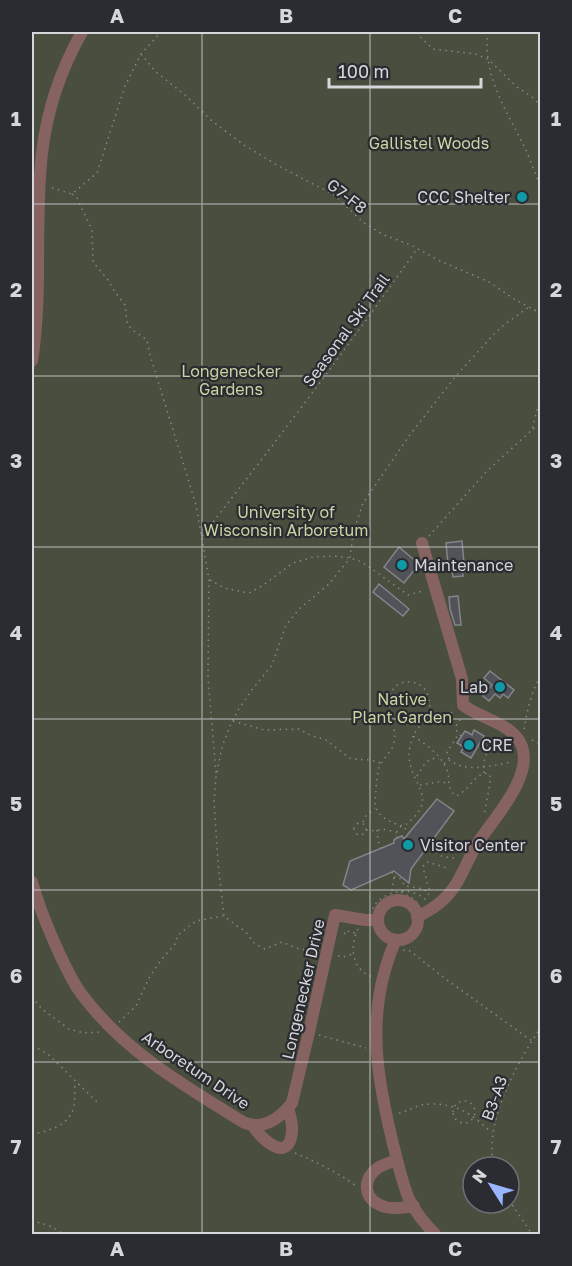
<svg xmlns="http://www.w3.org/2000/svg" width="572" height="1266" font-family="'Golos Text',sans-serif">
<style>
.green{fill:#4a4e3e;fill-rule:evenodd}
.building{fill:#515359;stroke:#83858b;stroke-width:1.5}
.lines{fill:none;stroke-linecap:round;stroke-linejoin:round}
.path{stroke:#85868a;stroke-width:1.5;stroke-dasharray:1.5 4.5;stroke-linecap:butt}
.minor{stroke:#866361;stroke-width:12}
.grid{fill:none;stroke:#d6d7da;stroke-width:1.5;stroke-opacity:0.55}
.culture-dot{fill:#0f9aa8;stroke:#2b2c31;stroke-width:2}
.labels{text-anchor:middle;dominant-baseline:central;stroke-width:4.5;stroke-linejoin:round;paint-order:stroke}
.park-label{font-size:16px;fill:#c8d5a2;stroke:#2b2c31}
.street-label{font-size:16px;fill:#d6d7da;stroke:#2b2c31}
.poi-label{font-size:16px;fill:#d6d7da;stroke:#2b2c31;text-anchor:start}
.neatline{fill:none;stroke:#d6d7da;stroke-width:2}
.grid-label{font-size:20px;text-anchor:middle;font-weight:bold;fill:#d6d7da}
</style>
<rect width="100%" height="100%" fill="#35363b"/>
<!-- green -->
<path class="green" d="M32,32H540V1234H32ZM473,1167H509V1203H473Z"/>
<!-- building -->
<path class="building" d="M462,541L464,563H462L463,576L453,577L451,565H448L446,543Z
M399,547L419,564L404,583L384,567Z
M379,584L409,609L403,616L373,592Z
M458,596L461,625H455L450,609L449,597Z
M490,671L514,690L508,698L503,694L500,698L495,694L489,701L483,696L492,685L484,678Z
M474,730L484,736L471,758L461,752L464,747L457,743L465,731L472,735Z
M437,799L454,811L411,869L409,883L394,871L351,890L343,885L350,861L394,843V840L397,838L402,836L404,839Z"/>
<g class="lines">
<!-- path -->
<path class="path" d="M418,32V35L433,49L475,54L488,59L517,87L532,97L540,105
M488,32C482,74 506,110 524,146C530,158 534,172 540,184
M141,54L156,72L185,95L212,121L244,145L275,164L334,195L364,223L384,235L411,245L438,260L489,282L514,299L540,313
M52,188L72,194L97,173L125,86L141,54L161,32
M72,194L77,198L92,230L93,262L108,280L115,292L125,305L127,322L131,329L147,340L150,355L196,505L209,579L208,678L216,773
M533,429L540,427
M202,536C276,442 348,347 417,249
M429,536L487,471L532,430L540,398
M210,580L224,588L249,593L262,586L293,563L313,557L334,556L350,558L362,562L408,595L423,591
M427,716L455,712
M233,721L264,730L299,729L310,735L326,740L351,759L371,760L380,763
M524,729C527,712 531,692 540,677
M413,736C411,742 409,749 409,755C410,787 442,797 404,826C392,824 375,816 375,802C375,798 376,793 376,788C377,779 377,769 382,762C386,755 393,750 394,742C398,726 382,704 394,688C401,679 416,681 423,687C427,691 429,699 430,704C430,715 418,727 413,736C426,744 441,755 447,770C451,781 445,787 456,796C469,791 473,774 488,773L491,778L484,815
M461,736L457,732L456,726L462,717
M532,740L540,744
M449,759L447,752L458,735
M444,764L450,760C465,773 493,766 511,762
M484,773C482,756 488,749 501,740
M417,776C423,767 427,756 439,759
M420,785L438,782L448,783
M363,822L366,816L375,808
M354 829a6 6 0 1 1 12 0a6 6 0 1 1-12 0Z
M366,830C381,832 381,826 396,833
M377,830L378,841L381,848
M397,838L396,833L401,826L410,832
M431,849L443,857L457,858
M394,877H399L405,886L423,889L429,893
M392,891L394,877L392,872
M401,892L412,898L419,904
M373,909V907C385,890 409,886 425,899L430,892L423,868L424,864L428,862L450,869
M358,929C349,947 352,971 373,977
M344,933L346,934L347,931L355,933
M403,950L410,951L447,980L532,1041
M316,952L296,948L282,942L265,949L255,944L245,931L237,926L224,916L218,863L214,801L216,777L222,747L230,726L238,710L251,691L272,665L286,625L299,609L329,584L350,558L353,534L363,503L409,436L455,377L493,335L505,324L529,307
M338,956L343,957L353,954
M32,997L42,1009L69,1029L84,1033L100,1032
M119,1022L136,1006L150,976L162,959L175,944L178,935L196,921L223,916
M319,1035L366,1048
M32,1048L39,1049L49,1055L97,1102
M453 1112a11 11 0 1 1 22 0a11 11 0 1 1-22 0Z
M399,1113C407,1111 414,1107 422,1105C439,1102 459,1106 473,1117C480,1121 485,1128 492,1132
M32,1134C46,1132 66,1126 72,1112C76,1104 74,1092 75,1083
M295,1153C317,1162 337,1172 356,1186
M494,1167C493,1161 492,1155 492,1149C491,1112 519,1059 540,1029
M509,1200L532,1234
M32,1221L48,1225L64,1234"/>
<!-- minor -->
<path class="minor" d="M32,361C43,292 34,222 42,153C47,110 61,69 82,32
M32,882C39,907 49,931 60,955C66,967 72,981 80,992C122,1050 184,1086 245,1123C264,1130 280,1118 292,1103L309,1032L335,915L365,920H378
M378 920a20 20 0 1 1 40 0a20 20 0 1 1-40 0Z
M417,917C427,912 436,907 444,899C460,884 466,862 477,844C493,819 537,774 520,742C510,723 479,718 463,705L462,679L422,543
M396,940C391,950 388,960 385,970C368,1029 379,1086 393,1144C398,1162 402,1184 410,1201C416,1213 426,1225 435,1234
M253,1126C262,1140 289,1164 292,1132C293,1124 290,1115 288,1108
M397,1160C391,1162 385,1164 379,1167C361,1180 363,1200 385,1207C394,1209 404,1208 414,1206"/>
</g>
<!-- grid -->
<path class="grid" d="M202,32V1234M370,32V1234M32,204H540M32,376H540M32,547H540M32,719H540M32,890H540M32,1062H540"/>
<!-- markers -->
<g class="culture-dot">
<circle cx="522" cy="197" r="6"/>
<circle cx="402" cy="565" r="6"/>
<circle cx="500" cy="687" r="6"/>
<circle cx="469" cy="745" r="6"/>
<circle cx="408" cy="845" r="6"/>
</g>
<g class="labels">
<!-- park labels -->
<g class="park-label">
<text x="429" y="143">Gallistel Woods</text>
<text x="231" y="371">Longenecker<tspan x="231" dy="18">Gardens</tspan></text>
<text x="286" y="512">University of<tspan x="286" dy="18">Wisconsin Arboretum</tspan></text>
<text x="402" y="699">Native<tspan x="402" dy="18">Plant Garden</tspan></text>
</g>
<!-- street labels -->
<g class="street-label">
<text transform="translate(347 196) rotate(38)">G7-F8</text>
<text transform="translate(346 330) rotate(-54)">Seasonal Ski Trail</text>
<text transform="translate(303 989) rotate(-77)">Longenecker Drive</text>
<text transform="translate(196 1070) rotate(34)">Arboretum Drive</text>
<text transform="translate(494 1098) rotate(-70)">B3-A3</text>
</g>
<!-- poi labels -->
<g class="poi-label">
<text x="510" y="197" text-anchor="end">CCC Shelter</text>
<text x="414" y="565">Maintenance</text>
<text x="488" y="687" text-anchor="end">Lab</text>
<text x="481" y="745">CRE</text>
<text x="420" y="845">Visitor Center</text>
</g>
</g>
<!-- border -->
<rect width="572" height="1266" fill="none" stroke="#2b2c31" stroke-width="66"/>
<!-- north arrow -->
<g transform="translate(491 1185) rotate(307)"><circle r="28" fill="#2b2c31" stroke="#6f7075" stroke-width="1.5"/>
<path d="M0-4.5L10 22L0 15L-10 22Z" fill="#99b5fd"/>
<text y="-9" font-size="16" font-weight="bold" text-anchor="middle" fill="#d6d7da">N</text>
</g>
<!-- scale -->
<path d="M329 78v9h152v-9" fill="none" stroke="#d6d7da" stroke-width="3"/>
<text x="338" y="78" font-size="18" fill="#d6d7da" stroke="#2b2c31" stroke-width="4.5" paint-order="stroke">100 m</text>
<rect x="33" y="33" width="506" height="1200" class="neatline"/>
<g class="grid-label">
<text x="117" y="23">A</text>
<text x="286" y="23">B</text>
<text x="455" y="23">C</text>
<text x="16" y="126">1</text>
<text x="556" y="126">1</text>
<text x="16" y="297">2</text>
<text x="556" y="297">2</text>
<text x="16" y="468">3</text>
<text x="556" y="468">3</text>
<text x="16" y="640">4</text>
<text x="556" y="640">4</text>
<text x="16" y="811">5</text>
<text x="556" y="811">5</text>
<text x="16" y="983">6</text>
<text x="556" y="983">6</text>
<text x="16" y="1154">7</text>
<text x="556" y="1154">7</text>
<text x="117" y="1256">A</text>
<text x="286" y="1256">B</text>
<text x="455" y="1256">C</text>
</g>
</svg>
